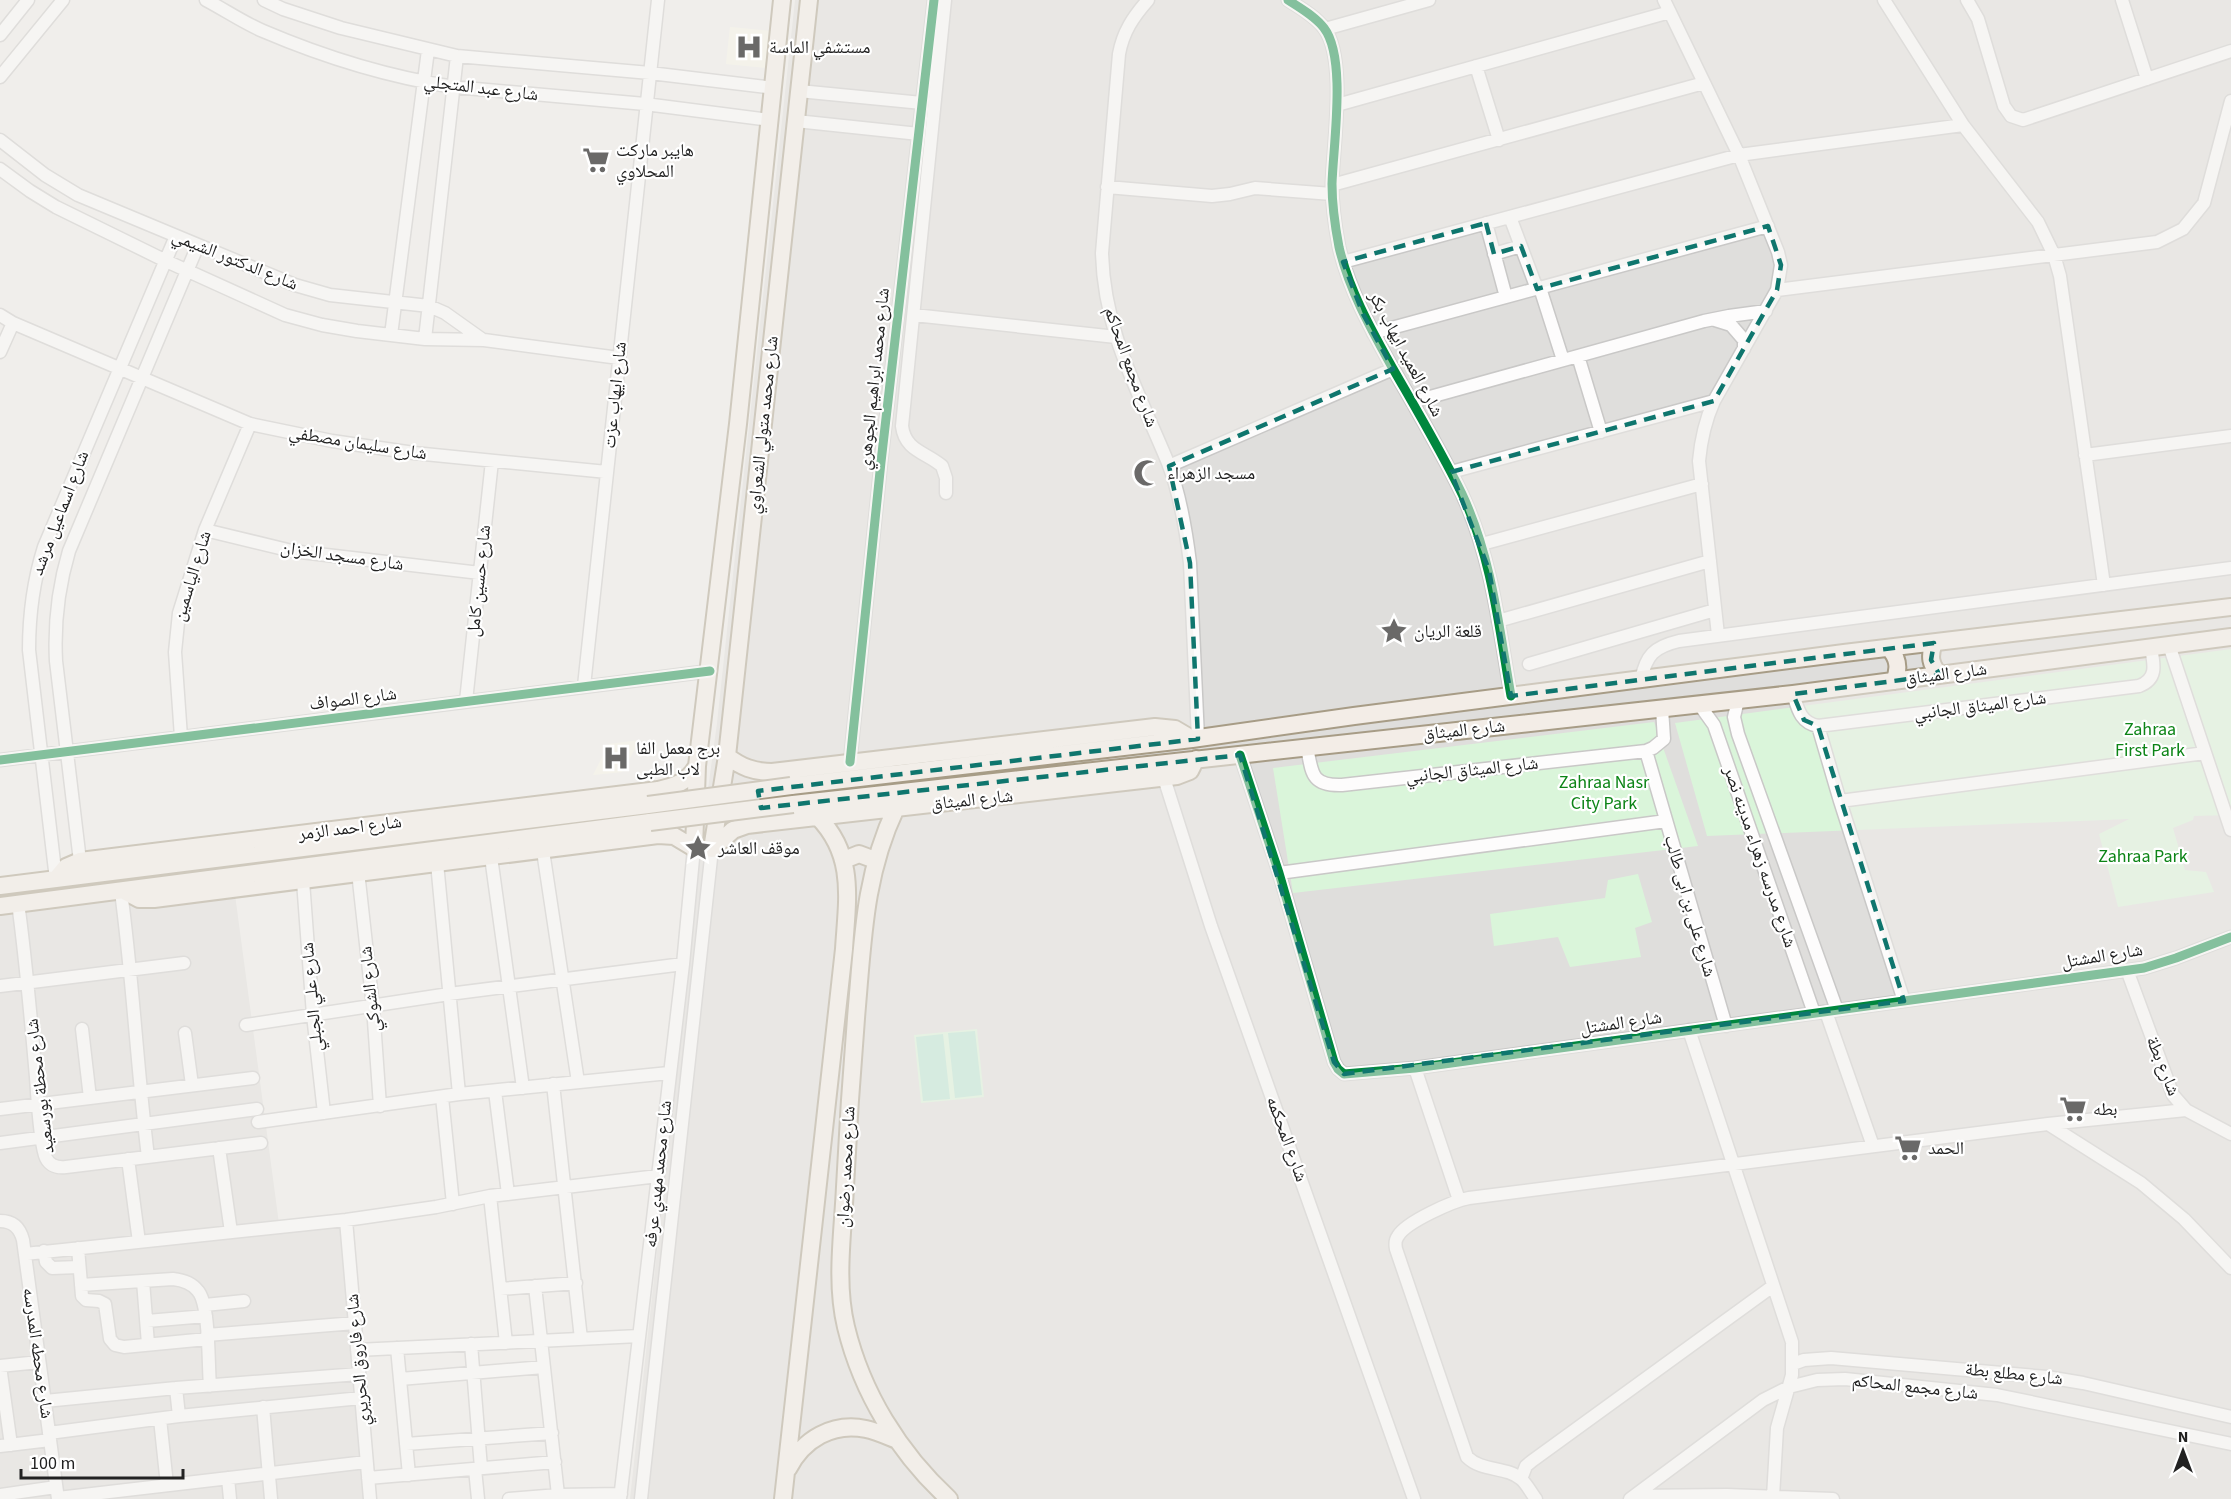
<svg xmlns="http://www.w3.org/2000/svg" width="2231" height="1499" font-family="'Source Sans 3','Noto Naskh Arabic',sans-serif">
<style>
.residential{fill:#dfdedc}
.education{fill:#f8f7e8}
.park{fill:#daf5da}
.pitch{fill:#b7e6d2}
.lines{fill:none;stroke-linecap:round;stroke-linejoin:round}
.minor-casing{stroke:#c9c8c7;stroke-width:15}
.major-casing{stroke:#a79c86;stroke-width:20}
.minor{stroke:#fdfcfc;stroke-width:12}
.major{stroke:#f3ede7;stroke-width:16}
.major-bridge-casing{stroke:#a79c86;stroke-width:20;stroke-linecap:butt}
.major-bridge{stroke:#f3ede7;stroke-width:16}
.cycleway-casing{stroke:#fff;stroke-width:13}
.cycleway{stroke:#00873e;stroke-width:9}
.marked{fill:none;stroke:#0f766e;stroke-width:4.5;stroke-dasharray:12 8;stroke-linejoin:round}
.labels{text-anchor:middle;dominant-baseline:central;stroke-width:4.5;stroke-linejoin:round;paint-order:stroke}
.poi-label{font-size:18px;fill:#222;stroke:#fff;text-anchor:start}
.street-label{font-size:18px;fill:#222;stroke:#fff}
.park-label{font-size:18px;fill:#0c8416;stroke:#fff}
</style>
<rect width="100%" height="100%" fill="#f0eeeb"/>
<!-- residential -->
<path class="residential" d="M795,0H2231V1499H630L705,811L717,723Z
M232,872L280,1231L352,1223L376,1499H0V901Z"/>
<!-- education -->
<path class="education" d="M730,27L771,31L767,68L726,64Z
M640,740L622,772L593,775L609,744Z"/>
<!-- park -->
<path class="park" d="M2231,649V815L2194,816L2193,820L2173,828L2185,870L2206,872L2214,892L2118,907L2099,834L2129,819L1707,836L1675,723Z
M1654,722L1698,846L1293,893L1273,768Z
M1638,874L1652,922L1635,928L1641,957L1570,967L1558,937L1494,946L1490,914L1605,898L1608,880Z
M977,1029L984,1097L921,1103L914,1035Z"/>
<!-- pitch -->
<path class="pitch" d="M975,1031L982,1095L955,1098L948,1033Z
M943,1034L950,1099L923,1101L916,1037Z"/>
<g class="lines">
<defs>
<path id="minor" d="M206,0C225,10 244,23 263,31C324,57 389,77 454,87L645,104L770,120
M264,0L283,9L341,28L457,56L650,73L774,88
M945,0L902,426C905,451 926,452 942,466L946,478V493
M1148,0C1133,17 1123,32 1119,54L1102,253C1104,333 1139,392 1168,463C1180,494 1186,530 1190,563L1198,738
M1288,0C1300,8 1315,16 1324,28C1347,58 1333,146 1332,184C1332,205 1335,226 1339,247C1349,290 1371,329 1392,367C1416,409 1441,451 1462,494C1492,558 1499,628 1511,696
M1664,0L1739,155L1778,252L1781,265L1777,290L1714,401C1705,421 1701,439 1699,461L1718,635
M1884,0L1963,125L2038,222L2054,255L2060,276L2104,585
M1967,0L1978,19L2004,106L2011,116L2023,120L2231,51
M2122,0L2147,79
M1325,29L1429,0
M0,35L28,0
M1476,66L1499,140
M0,77L63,0
M799,91L922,103
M1337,105L1670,12
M796,121L919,134
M0,140L45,175L78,195L198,245L295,285L330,295L429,306L445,313L483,340
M0,169L30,191L56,207L166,261L285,315L322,325L357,331L425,339L484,340L619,358
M1332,185L1704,83
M1107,187L1212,196L1230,194L1255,188L1332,194
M1510,217L1537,289
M1486,223L1506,297
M1494,254L1521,246
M1343,262L1739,155L1963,125
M1540,288L1563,360
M1777,290L2157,242L2183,229L2204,203L2231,101
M0,315L13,323L250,424L332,441L414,453L607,472
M914,315L1116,337
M1715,320L1731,325L1744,340V349
M1373,333L1768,226
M391,335L428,50
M425,339L457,56
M0,352L13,323
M1578,356L1601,432
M1412,402L1704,321L1729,316L1766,311
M2085,455L2231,436
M1169,466L1393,369
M1451,472L1714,401
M205,530L292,551L480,573
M1482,544L1702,484
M1498,621L1710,561
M2169,645L2231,830
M1529,664L1715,610
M1641,680C1646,655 1654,647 1679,641L2231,568
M584,686L658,0
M1793,694C1798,710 1801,723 1818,726L2139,686C2158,679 2154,664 2151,648
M1738,700L1734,717L1738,734L1837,1010
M466,701L492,461
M1699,704L1714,725L1814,1013
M1818,726L1840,801L1904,1001
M181,737L175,652L179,613L205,530L250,424
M1307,747C1312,773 1311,786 1342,785L1646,751L1653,748L1664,739L1662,709
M1646,751L1726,1026
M1240,755L1279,873L1334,1062L1338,1069L1344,1074L1415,1068L2144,968L2176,958L2231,937
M0,760L710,671
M850,762L881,462L934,0
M1164,778L1211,926L1414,1499
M1840,801L2205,753
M543,851L578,1082
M491,857L523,1088
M80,861L56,661C54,622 58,588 69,551L198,245
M437,863L459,1094
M358,872L373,1007L380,1106
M1279,873L1666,821
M56,879L29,650C29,614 33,582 44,547L176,236
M303,881L313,1015L324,1113
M121,892C133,980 137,1068 148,1157
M18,903C26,961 31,1019 36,1077C37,1093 40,1146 46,1158C50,1166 58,1168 66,1167L261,1143
M2127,970L2173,1095L2186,1110L2231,1134
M0,986L184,963
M1826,1012L1873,1146
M246,1025L449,994L683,964
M82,1029L90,1098
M1689,1030L1792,1342V1375L1777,1428L1773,1497
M185,1033L192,1085
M1415,1068L1459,1200
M553,1084L581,1339
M495,1091L508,1194
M442,1097L453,1204
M0,1109L253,1078
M258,1122L459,1094L669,1073
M2048,1124L2141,1183L2184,1219L2231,1268
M0,1143L257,1109
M219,1148L231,1232
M128,1159L139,1242
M490,1196L506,1343
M346,1220L370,1499
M0,1221C13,1221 20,1228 23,1240L58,1499
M78,1248L82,1296L86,1300L99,1301L105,1304L110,1339L115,1345L124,1347L207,1339
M44,1251L46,1262L52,1268L79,1267
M25,1254L346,1220L436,1207L490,1196L658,1176
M143,1281L148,1344
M81,1285L173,1279C183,1280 192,1283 198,1291C210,1305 208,1365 210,1386
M535,1286L558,1495
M500,1289L576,1283
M205,1305L244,1301
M147,1321L206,1316
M207,1335L355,1323
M471,1344L481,1468
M397,1348L409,1475
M357,1350L639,1336
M1793,1364L1804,1360L1831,1358L2047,1377L2083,1383L2231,1417
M0,1366L11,1445
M0,1366L39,1362
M400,1379L544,1367
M176,1388L179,1416
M45,1401L176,1388L359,1374
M263,1407L271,1499
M160,1419L167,1485
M49,1433L179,1416L361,1398
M406,1444L552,1433
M0,1446L50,1440
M475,1469L478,1499
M228,1478L230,1499
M368,1478L555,1462
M1521,1479L1526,1466L1532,1461L1773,1286
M0,1495L56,1487
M1635,1496L1727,1495L1833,1499
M58,1498L366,1462
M509,1499L558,1495L621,1494
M620,1499L683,964L694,848
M641,1499L712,849
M1536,1499C1531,1493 1527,1484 1521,1479C1506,1466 1482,1472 1467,1457L1396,1249C1395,1244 1395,1240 1398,1236C1406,1222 1453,1201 1469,1198L2048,1124L2186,1110
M1630,1499L1763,1400L1789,1387L1817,1380L1845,1379L1997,1395L2231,1444"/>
<path id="major" d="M1934,643C1929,656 1930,665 1940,675
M1889,648C1898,658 1900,668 1894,681
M727,756C741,767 754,772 772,772L1155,727L1175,729L1192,739
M791,786L1192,739L1354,716L1844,653L2231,607
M793,804L1793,694L2231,637
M896,808C865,873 863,936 857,1006C852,1066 848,1126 845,1187C843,1232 835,1282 846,1327C862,1393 899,1453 949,1499
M694,848L697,766L738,424L782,0
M712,849L727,756L809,0
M712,849L733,830L747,825L1177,776L1190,771L1196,759
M844,860L859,854L875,860
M56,879L66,867L80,861L658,790C675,786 688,782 697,766
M0,886L648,805
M126,892L139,899H154L658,835L674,836L694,848
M0,906L650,822
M788,1469C803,1439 833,1422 866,1429C876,1431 887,1436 897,1440
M783,1499L844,949C847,900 856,856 818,817"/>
</defs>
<!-- minor casing -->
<use href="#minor" class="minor-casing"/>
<!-- major casing -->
<use href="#major" class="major-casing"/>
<!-- minor -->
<use href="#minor" class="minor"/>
<!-- major -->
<use href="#major" class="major"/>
<defs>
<path id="major-bridge" d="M648,805L791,786
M650,822L793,804"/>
</defs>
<!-- major-bridge casing -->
<use href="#major-bridge" class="major-bridge-casing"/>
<!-- major-bridge -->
<use href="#major-bridge" class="major-bridge"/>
<defs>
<path id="cycleway" d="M1288,0C1300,8 1315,16 1324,28C1347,58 1333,146 1332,184C1332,205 1335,226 1339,247C1349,290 1371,329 1392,367C1416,409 1441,451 1462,494C1492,558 1499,628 1511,696
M1240,755L1279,873L1334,1062L1338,1069L1344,1074L1415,1068L2144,968L2176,958L2231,937
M0,760L710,671
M850,762L881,462L934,0"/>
</defs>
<!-- cycleway casing -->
<use href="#cycleway" class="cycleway-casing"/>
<!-- cycleway -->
<use href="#cycleway" class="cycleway"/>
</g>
<!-- marked area -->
<path d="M0 0H2231V1499H0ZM1486,223L1494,254L1521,246L1537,289L1768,226L1781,265L1777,290L1714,401L1451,472L1489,570L1511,696L1934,643L1931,660L1940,675L1793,694L1804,720L1818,726L1904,1001L1344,1074L1334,1062L1240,755L761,808L758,791L1198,739L1190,563L1169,466L1393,369L1363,314L1343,262Z" fill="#f0eeeb" fill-opacity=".55" fill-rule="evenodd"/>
<path class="marked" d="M1486,223L1494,254L1521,246L1537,289L1768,226L1781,265L1777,290L1714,401L1451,472L1489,570L1511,696L1934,643L1931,660L1940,675L1793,694L1804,720L1818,726L1904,1001L1344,1074L1334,1062L1240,755L761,808L758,791L1198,739L1190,563L1169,466L1393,369L1363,314L1343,262Z"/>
<!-- icons -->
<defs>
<symbol id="hospital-bare" viewBox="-9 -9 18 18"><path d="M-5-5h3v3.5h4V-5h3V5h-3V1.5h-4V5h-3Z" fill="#6a6968" stroke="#fff" stroke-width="2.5" paint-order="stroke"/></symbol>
<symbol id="supermarket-bare" viewBox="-9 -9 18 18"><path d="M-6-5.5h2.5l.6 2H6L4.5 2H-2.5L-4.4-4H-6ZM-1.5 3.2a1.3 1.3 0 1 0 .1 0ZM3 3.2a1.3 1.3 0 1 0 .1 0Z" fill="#6a6968" stroke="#fff" stroke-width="2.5" paint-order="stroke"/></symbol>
<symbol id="mosque-bare" viewBox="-9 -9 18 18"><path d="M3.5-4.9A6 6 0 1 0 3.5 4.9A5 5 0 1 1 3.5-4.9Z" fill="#6a6968" stroke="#fff" stroke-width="2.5" paint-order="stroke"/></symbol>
<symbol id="sight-bare" viewBox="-9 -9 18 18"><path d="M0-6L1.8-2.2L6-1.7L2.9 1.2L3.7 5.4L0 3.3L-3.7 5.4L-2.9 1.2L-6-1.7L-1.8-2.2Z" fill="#6a6968" stroke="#fff" stroke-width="2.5" paint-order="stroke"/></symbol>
</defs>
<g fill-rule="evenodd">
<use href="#hospital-bare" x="730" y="28" width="38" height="38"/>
<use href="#supermarket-bare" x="577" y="141" width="38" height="38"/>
<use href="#mosque-bare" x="1128" y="454" width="38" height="38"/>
<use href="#sight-bare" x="1375" y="612" width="38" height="38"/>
<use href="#hospital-bare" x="597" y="739" width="38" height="38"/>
<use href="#sight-bare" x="679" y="829" width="38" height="38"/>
<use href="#supermarket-bare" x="2054" y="1090" width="38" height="38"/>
<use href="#supermarket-bare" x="1889" y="1129" width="38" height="38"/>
</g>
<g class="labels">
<!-- poi labels -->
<g class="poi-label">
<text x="769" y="47">مستشفي الماسة</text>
<text x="616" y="150">هايبر ماركت<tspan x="616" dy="21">المحلاوي</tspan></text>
<text x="1167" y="473">مسجد الزهراء</text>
<text x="1414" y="631">قلعة الريان</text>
<text x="636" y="748">برج معمل الفا<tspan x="636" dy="21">لاب الطبى</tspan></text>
<text x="718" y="848">موقف العاشر</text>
<text x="2093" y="1109">بطه</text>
<text x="1928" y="1148">الحمد</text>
</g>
<!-- street labels -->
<g class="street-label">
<text transform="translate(481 88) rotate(7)">شارع عبد المتجلي</text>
<text transform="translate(235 260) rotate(22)">شارع الدكتور الشيمي</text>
<text transform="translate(1406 354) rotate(62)">شارع العميد ايهاب بكر</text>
<text transform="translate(1131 367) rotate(70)">شارع مجمع المحاكم</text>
<text transform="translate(874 379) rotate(-84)">شارع محمد ابراهيم الجوهري</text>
<text transform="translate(615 395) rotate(-84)">شارع ايهاب عزت</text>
<text transform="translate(763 425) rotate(-84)">شارع محمد متولي الشعراوي</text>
<text transform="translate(358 443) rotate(9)">شارع سليمان مصطفي</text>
<text transform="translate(60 513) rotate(-69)">شارع اسماعيل مرشد</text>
<text transform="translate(342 556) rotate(8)">شارع مسجد الخزان</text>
<text transform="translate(192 576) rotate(-73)">شارع الياسمين</text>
<text transform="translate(479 581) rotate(-84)">شارع حسين كامل</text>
<text transform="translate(1946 674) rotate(-7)">شارع الميثاق</text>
<text transform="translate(353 699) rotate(-7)">شارع الصواف</text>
<text transform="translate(1980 706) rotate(-7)">شارع الميثاق الجانبي</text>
<text transform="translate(1464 730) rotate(-6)">شارع الميثاق</text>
<text transform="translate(1472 770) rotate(-6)">شارع الميثاق الجانبي</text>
<text transform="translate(972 800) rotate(-6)">شارع الميثاق</text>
<text transform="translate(350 828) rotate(-7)">شارع احمد الزمر</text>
<text transform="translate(1760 857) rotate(71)">شارع مدرسه زهراء مدينه نصر</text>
<text transform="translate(1690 906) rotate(74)">شارع على بن ابى طالب</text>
<text transform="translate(2102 956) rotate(-9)">شارع المشتل</text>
<text transform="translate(370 989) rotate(-96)">شارع الشوكي</text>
<text transform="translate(312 997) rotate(-95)">شارع علي الجبلي</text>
<text transform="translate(1621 1023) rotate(-8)">شارع المشتل</text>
<text transform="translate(2163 1066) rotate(68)">شارع بطة</text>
<text transform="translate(40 1086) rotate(-97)">شارع محطة بورسعيد</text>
<text transform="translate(1287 1139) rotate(70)">شارع المحكمه</text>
<text transform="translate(846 1167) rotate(-87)">شارع محمد رضوان</text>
<text transform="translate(658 1174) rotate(-84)">شارع محمد مهدي عرفه</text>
<text transform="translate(38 1353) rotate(82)">شارع محطه المدرسه</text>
<text transform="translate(358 1360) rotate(-95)">شارع فاروق الحريري</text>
<text transform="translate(2014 1374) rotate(6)">شارع مطلع بطة</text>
<text transform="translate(1915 1387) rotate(6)">شارع مجمع المحاكم</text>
</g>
<!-- park labels -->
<g class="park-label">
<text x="2150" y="729">Zahraa<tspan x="2150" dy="21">First Park</tspan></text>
<text x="1604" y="782">Zahraa Nasr<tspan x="1604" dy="21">City Park</tspan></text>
<text x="2143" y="856">Zahraa Park</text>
</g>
</g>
<!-- north arrow -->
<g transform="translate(2183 1451)" stroke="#ffffff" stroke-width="4.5" paint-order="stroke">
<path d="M0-4.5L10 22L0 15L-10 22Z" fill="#222222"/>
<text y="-9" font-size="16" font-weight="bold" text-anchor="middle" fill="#222222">N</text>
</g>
<!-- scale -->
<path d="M21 1469v9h162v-9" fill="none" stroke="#222222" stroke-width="3"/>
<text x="30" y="1469" font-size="18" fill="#222222" stroke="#ffffff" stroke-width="4.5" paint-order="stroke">100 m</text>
</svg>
